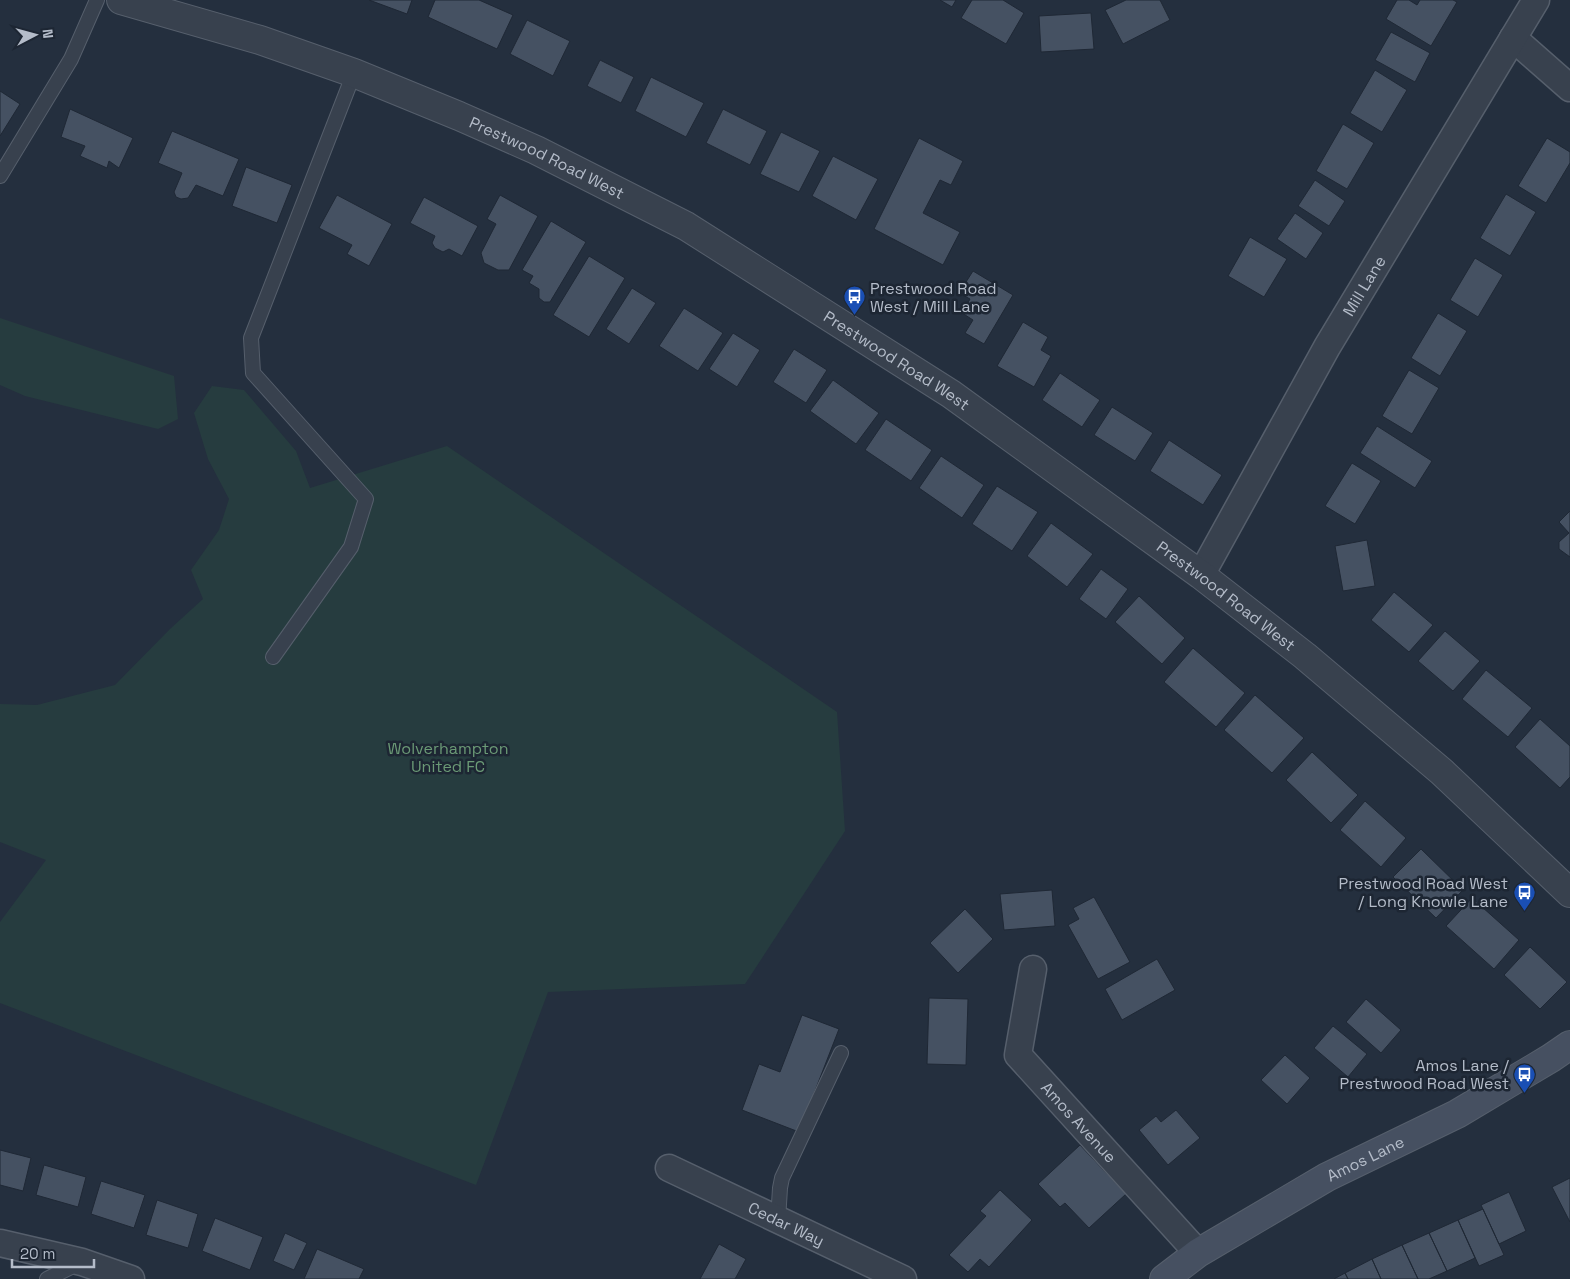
<svg xmlns="http://www.w3.org/2000/svg" width="1570" height="1279" font-family="'Space Grotesk',sans-serif">
<style>
.green{fill:#263c3f}
.building{fill:#455162;stroke:#1f2835}
.lines{fill:none;stroke-linecap:round;stroke-linejoin:round}
.service-casing{stroke:#565f6c;stroke-width:16}
.minor-casing{stroke:#565f6c;stroke-width:29}
.tertiary-casing{stroke:#565f6c;stroke-width:30}
.secondary-casing{stroke:#565f6c;stroke-width:30}
.service{stroke:#38414e;stroke-width:14}
.minor{stroke:#38414e;stroke-width:26}
.tertiary{stroke:#38414e;stroke-width:28}
.secondary{stroke:#465061;stroke-width:28}
.labels{text-anchor:middle;dominant-baseline:central;stroke-width:5;stroke-linejoin:round;paint-order:stroke}
.street-label{font-size:16px;fill:#b4bcc9;stroke:#1d2633}
.poi-label{font-size:16px;fill:#b4bcc9;stroke:#1d2633;text-anchor:end}
.park-label{font-size:16px;fill:#6b9a76;stroke:#1d2633}
</style>
<rect width="100%" height="100%" fill="#242f3e"/>
<!-- green -->
<path class="green" d="M0,318L174,376L178,419L158,429L25,396L0,385Z
M212,386L244,390L296,451L310,488L447,446L837,712L845,831L745,984L548,992L476,1185L0,1003V922L46,860L0,842V704L37,705L115,685L170,629L203,599L191,570L219,530L229,499L208,459L194,413Z"/>
<!-- building -->
<path class="building" d="M369,0H412L407,14Z
M435,0H479L513,15L497,49L428,17Z
M940,0H956L952,7Z
M972,0H1003L1024,13L1006,44L961,18Z
M1126,0H1160L1170,20L1123,44L1105,10Z
M1397,0H1409L1417,5L1420,0H1453L1457,2L1431,46L1386,19Z
M1091,13L1094,49L1041,52L1039,16Z
M527,20L570,41L553,76L510,54Z
M1391,32L1430,53L1415,82L1375,60Z
M600,60L634,77L621,103L587,86Z
M1375,70L1407,90L1382,132L1350,113Z
M651,77L704,103L686,137L635,111Z
M0,91L20,104L0,136Z
M70,109L133,138L119,168L109,161L107,168L80,156L85,146L61,137Z
M723,109L767,131L750,165L706,143Z
M1343,124L1374,143L1347,189L1316,171Z
M172,131L239,159L223,196L196,185L188,198L181,199L176,197L174,192L182,173L158,163Z
M781,132L820,151L799,192L760,174Z
M919,138L963,161L951,185L940,180L923,213L960,232L943,265L874,229Z
M1547,138L1570,152V163L1546,203L1518,186Z
M833,156L878,179L856,220L812,196Z
M246,167L292,185L277,223L232,206Z
M1315,180L1345,201L1329,226L1298,206Z
M1506,194L1536,212L1510,256L1480,238Z
M337,195L392,224L369,266L347,254L352,245L319,228Z
M500,195L538,216L509,270H498L484,263L481,253L496,224L487,219Z
M424,197L478,226L462,256L449,249L443,252L435,248L432,243L435,236L410,223Z
M1295,213L1323,233L1306,259L1277,239Z
M551,221L586,242L550,302H544L539,298V289L529,283L533,276L522,270Z
M1250,237L1287,259L1264,297L1228,276Z
M589,256L625,278L589,337L553,315Z
M1475,258L1503,275L1478,317L1450,300Z
M973,271L1013,295L984,344L965,333L973,320L962,313L970,299L959,293Z
M632,288L656,303L629,344L606,329Z
M684,308L723,333L698,371L659,346Z
M1438,313L1467,331L1440,376L1411,358Z
M1023,322L1048,337L1041,350L1051,356L1034,387L997,366Z
M733,333L760,350L737,387L709,369Z
M794,349L827,370L806,403L773,382Z
M1409,370L1439,388L1412,434L1382,416Z
M1060,373L1100,400L1082,427L1042,400Z
M833,380L879,413L856,444L810,411Z
M1112,407L1153,433L1135,461L1094,435Z
M886,419L932,450L911,481L865,450Z
M1377,426L1432,461L1415,488L1360,453Z
M1169,440L1222,475L1203,505L1150,471Z
M941,456L984,485L962,518L919,488Z
M1352,463L1381,481L1355,524L1325,506Z
M997,486L1038,512L1012,551L972,524Z
M1570,511V557L1559,549V542L1569,533L1559,522Z
M1051,523L1093,554L1067,587L1027,556Z
M1367,540L1375,586L1343,591L1335,546Z
M1101,569L1128,589L1106,619L1079,599Z
M1394,592L1433,625L1409,652L1371,620Z
M1139,596L1185,638L1162,664L1115,622Z
M1445,631L1480,661L1453,691L1418,661Z
M1193,648L1245,693L1216,727L1164,682Z
M1486,670L1532,708L1508,737L1462,699Z
M1255,695L1304,738L1272,773L1224,730Z
M1540,719L1570,746V777L1560,788L1515,747Z
M1312,752L1358,795L1331,823L1286,780Z
M1365,801L1406,838L1381,867L1340,830Z
M1421,849L1463,890L1436,918L1393,877Z
M1052,890L1055,926L1004,930L1000,894Z
M1094,897L1130,962L1098,979L1068,925L1079,919L1073,908Z
M1472,898L1519,940L1494,969L1446,926Z
M965,909L993,939L958,973L930,943Z
M1530,947L1567,982L1540,1009L1504,975Z
M1157,959L1175,990L1122,1020L1105,989Z
M929,998L968,999L966,1065L927,1064Z
M1366,999L1401,1030L1381,1053L1346,1022Z
M802,1015L839,1029L799,1132L742,1110L759,1064L780,1072Z
M1333,1026L1367,1054L1348,1077L1314,1048Z
M1285,1055L1310,1078L1287,1104L1261,1080Z
M1176,1110L1200,1138L1168,1165L1139,1130L1156,1116L1161,1122Z
M1080,1145L1126,1194L1089,1228L1065,1203L1060,1207L1038,1184Z
M0,1150L31,1158L23,1191L0,1185Z
M44,1165L86,1177L78,1207L36,1195Z
M1570,1178V1222L1552,1187Z
M101,1181L145,1195L134,1228L91,1214Z
M1000,1190L1032,1220L989,1267L980,1259L968,1272L949,1255L986,1216L980,1211Z
M1509,1192L1526,1231L1499,1244L1481,1205Z
M157,1200L198,1214L188,1248L146,1235Z
M1483,1209L1504,1255L1479,1266L1458,1220Z
M215,1218L263,1237L250,1270L202,1251Z
M1458,1220L1475,1258L1447,1271L1429,1233Z
M285,1233L307,1243L294,1270L273,1261Z
M1429,1233L1447,1271L1429,1279H1418L1402,1245Z
M719,1244L746,1259L735,1279H700Z
M1402,1245L1418,1279H1381L1372,1259Z
M317,1249L364,1269L359,1279H304Z
M1372,1259L1381,1279H1348L1345,1273Z
M1345,1273L1348,1279H1334Z"/>
<g class="lines">
<defs>
<path id="service" d="M0,176L71,59L97,0
M273,657L351,547L366,499L253,373L251,338L354,73
M778,1220L780,1188L782,1178L841,1053
M47,1279L79,1263"/>
<g id="minor">
<path d="M1513,38L1570,88"/>
<path id="s1" d="M1201,575L1327,347L1536,0"/>
<path id="s2" d="M1033,969L1018,1055L1198,1253"/>
<path id="s3" d="M669,1168L903,1279"/>
<path d="M0,1243L82,1262L131,1279"/>
</g>
<g id="tertiary">
<path id="s4" d="M121,0L260,40L354,73L459,116L536,150L686,226L951,394L1201,575L1305,656L1442,772L1570,893"/>
</g>
<g id="secondary">
<path id="s5" d="M1164,1279L1198,1253L1327,1177L1457,1114L1551,1058L1570,1045"/>
</g>
</defs>
<!-- service casing -->
<use href="#service" class="service-casing"/>
<!-- minor casing -->
<use href="#minor" class="minor-casing"/>
<!-- tertiary casing -->
<use href="#tertiary" class="tertiary-casing"/>
<!-- secondary casing -->
<use href="#secondary" class="secondary-casing"/>
<!-- service -->
<use href="#service" class="service"/>
<!-- minor -->
<use href="#minor" class="minor"/>
<!-- tertiary -->
<use href="#tertiary" class="tertiary"/>
<!-- secondary -->
<use href="#secondary" class="secondary"/>
</g>
<!-- icons -->
<defs>
<symbol id="bus-pin" viewBox="-11 -11 22 30"><path d="M0 17L-7.5 6A9.5 9.5 0 1 1 7.5 6Z" fill="#1a4fb4" stroke="#1d2633"/><path d="M-5-6H5V4H4V6H2V4H-2V6H-4V4H-5ZM-3.5-4V0h7V-4ZM-3.5 1.2v1.5H-2V1.2ZM2 1.2v1.5H3.5V1.2Z" fill="#fff"/></symbol>
</defs>
<g fill-rule="evenodd">
<use href="#bus-pin" x="842" y="284" width="25" height="34"/>
<use href="#bus-pin" x="1512" y="880" width="25" height="34"/>
<use href="#bus-pin" x="1512" y="1062" width="25" height="34"/>
</g>
<g class="labels">
<!-- street labels -->
<g class="street-label">
<text stroke="none"><textPath href="#s4" startOffset="455">Prestwood Road West</textPath></text>
<text stroke="none"><textPath href="#s1" startOffset="332">Mill Lane</textPath></text>
<text stroke="none"><textPath href="#s4" startOffset="860">Prestwood Road West</textPath></text>
<text stroke="none"><textPath href="#s4" startOffset="1265">Prestwood Road West</textPath></text>
<text stroke="none"><textPath href="#s2" startOffset="178">Amos Avenue</textPath></text>
<text stroke="none"><textPath href="#s5" startOffset="235">Amos Lane</textPath></text>
<text stroke="none"><textPath href="#s3" startOffset="130">Cedar Way</textPath></text>
</g>
<!-- poi labels -->
<g class="poi-label">
<text x="870" y="288" text-anchor="start">Prestwood Road<tspan x="870" dy="18">West / Mill Lane</tspan></text>
<text x="1508" y="883">Prestwood Road West<tspan x="1508" dy="18">/ Long Knowle Lane</tspan></text>
<text x="1509" y="1065">Amos Lane /<tspan x="1509" dy="18">Prestwood Road West</tspan></text>
</g>
<!-- park labels -->
<g class="park-label">
<text x="448" y="748">Wolverhampton<tspan x="448" dy="18">United FC</tspan></text>
</g>
</g>
<!-- north arrow -->
<g transform="translate(35 35) rotate(84)" stroke="#1d2633" stroke-width="4" paint-order="stroke">
<path d="M0-4L9 19L0 12L-9 19Z" fill="#b4bcc9"/>
<text y="-8" font-size="14" font-weight="bold" text-anchor="middle" fill="#b4bcc9">N</text>
</g>
<!-- scale -->
<path d="M12 1259v8h82v-8" fill="none" stroke="#b4bcc9" stroke-width="2.5"/>
<text x="20" y="1259" font-size="15" fill="#b4bcc9" stroke="#1d2633" stroke-width="4" paint-order="stroke">20 m</text>
</svg>
